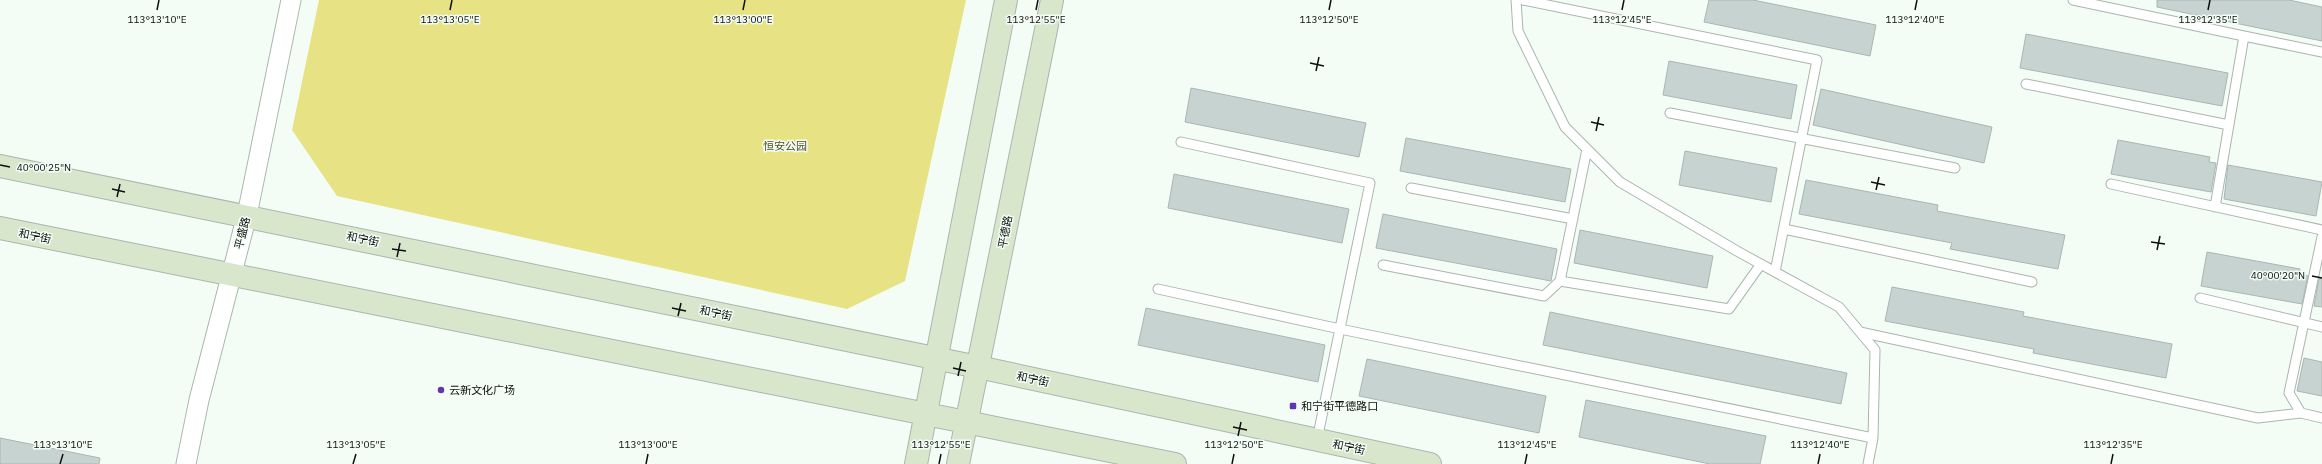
<svg xmlns="http://www.w3.org/2000/svg" width="2322" height="464" font-family="'IBM Plex Sans','Noto Sans SC',sans-serif">
<style>
.green{fill:#e7e283}
.building{fill:#c7d3d1;stroke:#aab6b4}
.lines{fill:none;stroke-linecap:round;stroke-linejoin:round}
.service-casing{stroke:#abb5af;stroke-width:11}
.minor-casing{stroke:#abb5af;stroke-width:21}
.secondary-casing{stroke:#abb5af;stroke-width:24}
.service{stroke:#fff;stroke-width:9}
.minor{stroke:#fff;stroke-width:19}
.secondary{stroke:#d8e7cc;stroke-width:22}
.ticks{fill:none;stroke:#0c0f0d;stroke-width:1.5}
.poi-dot{fill:#5e37af;stroke:#f3fdf6;stroke-width:1.5}
.labels{text-anchor:middle;dominant-baseline:central;stroke-width:3;stroke-linejoin:round;paint-order:stroke}
.park-label{font-size:11px;fill:#525024;stroke:#f3fdf6}
.street-label{font-size:11px;fill:#0c0f0d;stroke:#f3fdf6}
.poi-label{font-size:11px;fill:#0c0f0d;stroke:#f3fdf6;text-anchor:start}
.ticks-label{font-size:10px;text-anchor:middle;fill:#0c0f0d;stroke:#f3fdf6;stroke-width:3;stroke-linejoin:round;paint-order:stroke}
</style>
<rect width="100%" height="100%" fill="#f3fdf6"/>
<!-- green -->
<path class="green" d="M319,0H966L905,281L847,309L337,196L292,130Z"/>
<!-- building -->
<path class="building" d="M1709,0H1753L1876,25L1870,56L1704,22Z
M2157,0H2289L2322,7V41L2157,7Z
M2026,34L2228,73L2222,106L2020,68Z
M1669,61L1797,85L1791,119L1663,95Z
M1191,88L1366,123L1359,157L1185,122Z
M1821,89L1992,127L1984,163L1813,125Z
M1406,138L1571,169L1565,202L1400,171Z
M2118,140L2210,157L2209,162L2216,163L2211,192L2111,174Z
M1685,151L1777,168L1771,202L1679,185Z
M2228,165L2322,182L2316,216L2224,199Z
M1174,174L1349,209L1342,243L1168,208Z
M1806,180L1938,205L1937,211L2065,235L2058,269L1950,249L1952,243L1799,214Z
M1383,214L1557,249L1551,281L1376,248Z
M1580,230L1713,256L1707,288L1574,263Z
M2207,252L2300,269L2299,274L2308,276L2302,304L2201,286Z
M2319,278L2322,279V307L2314,306Z
M1892,287L2024,312L2023,316L2172,344L2166,378L2033,353L2034,349L1885,321Z
M1146,308L1325,345L1318,382L1138,345Z
M1550,312L1847,373L1841,404L1543,345Z
M2304,358L2322,362V396L2297,391Z
M1367,359L1546,396L1539,433L1359,396Z
M1586,400L1766,436L1760,464H1710L1579,437Z
M0,438L100,458L99,464H0Z"/>
<g class="lines">
<defs>
<path id="service" d="M1516,0L1518,31L1565,127L1620,182L1737,251L1839,307L1875,350L1873,438L1868,464
M1523,0L1817,60L1775,272
M2073,0L2244,36
M2026,84L2229,125
M1670,113L1955,168
M1181,142L1370,183L1317,440
M2111,184L2322,230
M1411,188L1573,219
M2215,207L2244,36L2322,52
M1784,229L2032,282
M2322,237L2289,393L2301,413L2322,418
M1383,265L1544,296L1560,281L1729,309L1761,264
M1560,281L1587,149
M1158,289L1340,329L1873,438
M2200,298L2322,327
M1860,332L2258,418L2301,413"/>
<path id="minor" d="M186,464L199,400L247,215L291,0"/>
<path id="secondary" d="M0,166L978,367L1430,464
M0,228L1175,464
M916,464L1006,0
M958,464L1052,0"/>
</defs>
<!-- service casing -->
<use href="#service" class="service-casing"/>
<!-- minor casing -->
<use href="#minor" class="minor-casing"/>
<!-- secondary casing -->
<use href="#secondary" class="secondary-casing"/>
<!-- service -->
<use href="#service" class="service"/>
<!-- minor -->
<use href="#minor" class="minor"/>
<!-- secondary -->
<use href="#secondary" class="secondary"/>
</g>
<!-- ticks -->
<path class="ticks" d="M157,10L159,0M450,10L452,0M743,10L745,0M1036,10L1038,0M1329,10L1331,0M1622,10L1624,0M1915,10L1917,0M2208,10L2210,0M1310,63L1324,66M1316,71L1319,57M1591,122L1604,125M1596,131L1599,117M0,165L10,167M1871,182L1885,185M112,189L125,192M1876,190L1879,177M117,197L120,184M2151,242L2165,244M392,249L406,251M2157,250L2160,236M397,257L400,243M2312,276L2322,278M672,308L686,311M678,316L681,303M953,368L966,371M958,376L961,362M1233,427L1247,430M1238,436L1241,422M60,464L63,454M353,464L356,454M646,464L648,454M939,464L941,454M1232,464L1234,454M1525,464L1527,454M1818,464L1820,454M2111,464L2113,454"/>
<!-- markers -->
<g class="poi-dot">
<circle cx="441" cy="390" r="4"/>
<rect x="1289" y="402" width="8" height="8" rx="2"/>
</g>
<g class="labels">
<!-- park labels -->
<g class="park-label">
<text x="785" y="146">恒安公园</text>
</g>
<!-- street labels -->
<g class="street-label">
<text transform="translate(1005 232) rotate(-79)">平德路</text>
<text transform="translate(242 233) rotate(-76)">平盛路</text>
<text transform="translate(35 236) rotate(12)">和宁街</text>
<text transform="translate(363 239) rotate(12)">和宁街</text>
<text transform="translate(716 313) rotate(12)">和宁街</text>
<text transform="translate(1033 379) rotate(12)">和宁街</text>
<text transform="translate(1349 447) rotate(12)">和宁街</text>
</g>
<!-- poi labels -->
<g class="poi-label">
<text x="449" y="390">云新文化广场</text>
<text x="1301" y="406">和宁街平德路口</text>
</g>
</g>
<g class="ticks-label">
<text x="157" y="23">113°13'10"E</text>
<text x="450" y="23">113°13'05"E</text>
<text x="743" y="23">113°13'00"E</text>
<text x="1036" y="23">113°12'55"E</text>
<text x="1329" y="23">113°12'50"E</text>
<text x="1622" y="23">113°12'45"E</text>
<text x="1915" y="23">113°12'40"E</text>
<text x="2208" y="23">113°12'35"E</text>
<text x="44" y="171">40°00'25"N</text>
<text x="2278" y="279">40°00'20"N</text>
<text x="63" y="448">113°13'10"E</text>
<text x="356" y="448">113°13'05"E</text>
<text x="648" y="448">113°13'00"E</text>
<text x="941" y="448">113°12'55"E</text>
<text x="1234" y="448">113°12'50"E</text>
<text x="1527" y="448">113°12'45"E</text>
<text x="1820" y="448">113°12'40"E</text>
<text x="2113" y="448">113°12'35"E</text>
</g>
</svg>
